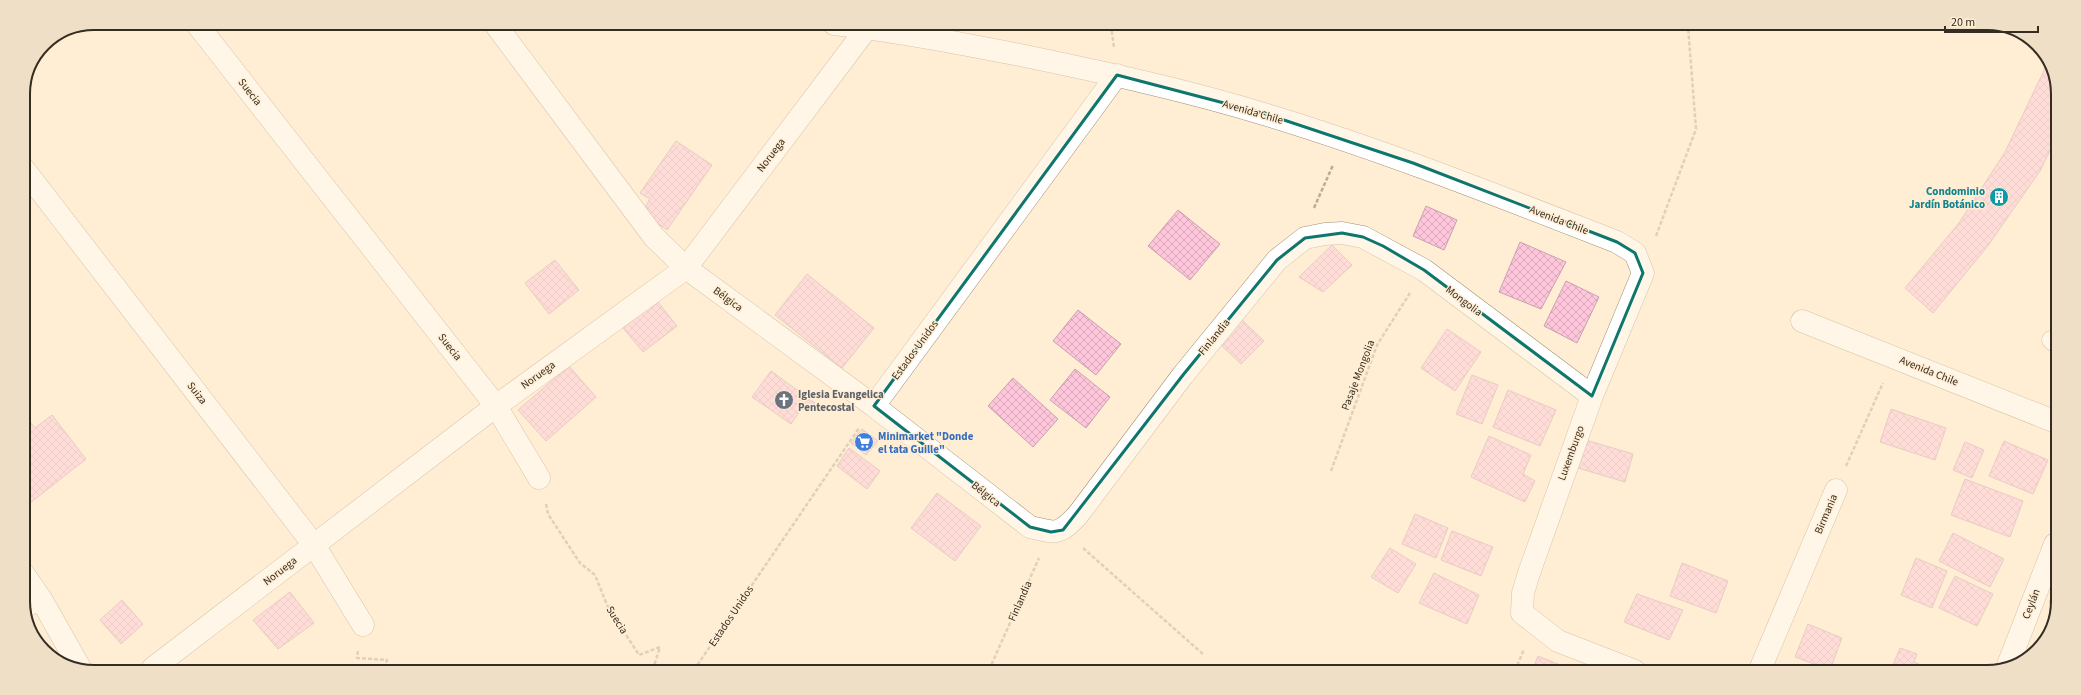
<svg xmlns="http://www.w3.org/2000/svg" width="2081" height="695" font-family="'Source Sans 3',sans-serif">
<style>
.building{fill:url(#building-cross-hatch);stroke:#c8a2b1}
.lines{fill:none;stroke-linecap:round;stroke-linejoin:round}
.lane-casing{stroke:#a59173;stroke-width:19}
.street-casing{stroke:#a59173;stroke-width:23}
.path{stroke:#baac97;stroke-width:2.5;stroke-dasharray:4 2;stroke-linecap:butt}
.lane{stroke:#fff;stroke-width:18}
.street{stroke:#fff;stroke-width:22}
.marked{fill:none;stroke:#0f766e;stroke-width:3;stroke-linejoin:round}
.labels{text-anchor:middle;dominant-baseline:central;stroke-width:3;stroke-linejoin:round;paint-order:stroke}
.street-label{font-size:11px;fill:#352d21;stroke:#ffeed4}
.culture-label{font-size:11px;font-weight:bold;fill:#0d838f;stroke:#ffeed4;text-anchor:end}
.worship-label{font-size:11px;font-weight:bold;fill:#5b616d;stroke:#ffeed4;text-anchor:start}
.shop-label{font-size:11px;font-weight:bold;fill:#366cbe;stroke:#ffeed4;text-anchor:start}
.rim{fill:none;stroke:#352d21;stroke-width:2}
</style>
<defs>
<pattern id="building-cross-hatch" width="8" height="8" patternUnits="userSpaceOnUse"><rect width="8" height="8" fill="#fec6db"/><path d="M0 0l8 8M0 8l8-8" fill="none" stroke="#daaabc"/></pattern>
</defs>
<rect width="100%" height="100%" fill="#ffeed4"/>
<!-- building -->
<path class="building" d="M2048,62L2058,89V134L2040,171L1987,247L1933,313L1905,288L1959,223L2005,152Z
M676,141L712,165L667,230L642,212L650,199L640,193Z
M1426,206L1457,220L1444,250L1413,236Z
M1178,210L1220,244L1190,280L1148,246Z
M1520,242L1566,262L1541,309L1499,292Z
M1332,245L1352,265L1323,292L1299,277Z
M555,260L579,290L549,314L525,283Z
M807,274L874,328L842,368L775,315Z
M1566,281L1599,297L1577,343L1544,326Z
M657,301L677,326L643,352L623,328Z
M1078,310L1121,344L1096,375L1053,341Z
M1239,317L1264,341L1241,364L1217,341Z
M1447,329L1481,352L1455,391L1421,368Z
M569,366L596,397L546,441L518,410Z
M1075,369L1110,397L1086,428L1050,400Z
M771,371L815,403L800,411L791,424L752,397Z
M1472,375L1498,385L1482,424L1456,414Z
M1013,378L1058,419L1033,447L988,406Z
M1508,390L1556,410L1540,446L1493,427Z
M1891,409L1946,428L1935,460L1880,442Z
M52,415L86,459L25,507L23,505V417L25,416L35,428Z
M862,429L878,441L866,455L851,443Z
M1489,436L1531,455L1523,474L1535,481L1525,502L1471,477Z
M1586,440L1633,454L1625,482L1578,468Z
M2004,441L2048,460L2033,494L1989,476Z
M1965,442L1984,450L1972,478L1953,470Z
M849,448L880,471L867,489L837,466Z
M1965,479L2023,501L2010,537L1951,515Z
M937,493L981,526L955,561L911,528Z
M1415,514L1448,528L1436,558L1402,544Z
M1452,531L1493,547L1481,576L1441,560Z
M1953,533L2004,559L1990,587L1939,561Z
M1390,548L1416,564L1398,593L1371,577Z
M1916,558L1947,571L1932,608L1901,595Z
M1682,563L1728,581L1716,613L1670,596Z
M1434,573L1479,595L1467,624L1419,603Z
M1955,576L1993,594L1977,626L1939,608Z
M2055,590L2054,605L2049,602Z
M290,592L314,623L278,649L253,620Z
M1637,594L1683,610L1669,640L1624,622Z
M122,600L143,624L121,644L100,620Z
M1808,624L1842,638L1830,670L1795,657Z
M1900,648L1917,654L1914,662L1938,672H1890Z
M1538,656L1575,671H1532Z"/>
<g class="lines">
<defs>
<path id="lane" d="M2051,340L2056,344"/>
<path id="street" d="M196,23L496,406L539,478
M495,24L654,237L686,268L874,406L1030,527C1057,533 1057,536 1077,516L1183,375L1277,260L1305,238L1325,234L1342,233L1363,237L1424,270L1592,396
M834,24C896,31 958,43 1020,55C1102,72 1186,90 1267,115C1386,151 1501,197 1617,242L1635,253L1643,273L1592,396L1529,573L1523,593L1522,613L1558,641L1635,671
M23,168L314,545L363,625
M1802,321L2056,422
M874,406L1117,75
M23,573L41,599L80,668
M23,607L41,599
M2008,665L2055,544
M153,668L496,406L686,268L867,28
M1759,672L1836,490"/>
</defs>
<!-- lane casing -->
<use href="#lane" class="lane-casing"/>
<!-- street casing -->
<use href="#street" class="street-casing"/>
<!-- path -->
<path class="path" d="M1111,25L1114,48
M1314,208L1333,165
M1656,236L1696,129L1688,26
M1846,466L1883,383
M1331,471L1377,345L1410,293
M546,504L548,514L580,563L595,575L607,605L639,655L660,647L653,669
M1083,548L1204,655
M358,651L357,658L387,660L384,669
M694,670L859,428
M989,670L1039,558
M1515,671L1524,649"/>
<!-- lane -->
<use href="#lane" class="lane"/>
<!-- street -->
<use href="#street" class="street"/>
</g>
<!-- marked area -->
<path d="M0 0H2081V695H0ZM1117,75L1266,114L1413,163L1617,242L1635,253L1643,273L1592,396L1424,270L1383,246L1363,237L1342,233L1305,238L1277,260L1183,375L1063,530L1051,532L1030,527L874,406Z" fill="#ffeed4" fill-opacity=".55" fill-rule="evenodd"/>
<path class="marked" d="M1117,75L1266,114L1413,163L1617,242L1635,253L1643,273L1592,396L1424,270L1383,246L1363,237L1342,233L1305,238L1277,260L1183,375L1063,530L1051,532L1030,527L874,406Z"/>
<!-- icons -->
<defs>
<symbol id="building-disc" viewBox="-11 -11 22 22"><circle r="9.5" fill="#0f9aa8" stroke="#ffeed4"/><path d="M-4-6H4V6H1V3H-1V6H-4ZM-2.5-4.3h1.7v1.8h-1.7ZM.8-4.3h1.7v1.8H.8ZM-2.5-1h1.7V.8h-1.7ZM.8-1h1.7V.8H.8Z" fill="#fff"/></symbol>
<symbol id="church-disc" viewBox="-11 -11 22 22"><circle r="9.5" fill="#6b7280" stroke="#ffeed4"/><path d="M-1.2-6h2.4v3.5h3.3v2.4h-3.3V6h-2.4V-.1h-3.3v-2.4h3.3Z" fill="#fff"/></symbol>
<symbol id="supermarket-disc" viewBox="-11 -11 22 22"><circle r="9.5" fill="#3f7fe0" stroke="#ffeed4"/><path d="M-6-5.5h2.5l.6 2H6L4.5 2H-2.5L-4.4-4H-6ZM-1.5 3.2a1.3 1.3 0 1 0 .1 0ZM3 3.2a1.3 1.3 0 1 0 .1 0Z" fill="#fff"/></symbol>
</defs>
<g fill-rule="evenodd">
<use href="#building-disc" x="1988" y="186" width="22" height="22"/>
<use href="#church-disc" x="773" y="389" width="22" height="22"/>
<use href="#supermarket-disc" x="853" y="431" width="22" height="22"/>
</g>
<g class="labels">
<!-- street labels -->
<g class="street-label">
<text transform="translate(250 92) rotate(52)">Suecia</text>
<text transform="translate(1253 112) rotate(16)">Avenida Chile</text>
<text transform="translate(771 155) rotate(-53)">Noruega</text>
<text transform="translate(1559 220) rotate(21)">Avenida Chile</text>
<text transform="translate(728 299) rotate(36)">Bélgica</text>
<text transform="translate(1464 301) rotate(37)">Mongolia</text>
<text transform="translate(1214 337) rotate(-51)">Finlandia</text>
<text transform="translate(450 347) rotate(52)">Suecia</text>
<text transform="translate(915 350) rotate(-54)">Estados Unidos</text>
<text transform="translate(1929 371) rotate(22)">Avenida Chile</text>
<text transform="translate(538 375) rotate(-36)">Noruega</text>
<text transform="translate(1358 375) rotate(-69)">Pasaje Mongolia</text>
<text transform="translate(197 393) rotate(52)">Suiza</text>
<text transform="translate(1571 453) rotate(-70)">Luxemburgo</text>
<text transform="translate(986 494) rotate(38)">Bélgica</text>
<text transform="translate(1826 514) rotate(-67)">Birmania</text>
<text transform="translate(280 571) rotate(-38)">Noruega</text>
<text transform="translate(1020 601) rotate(-66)">Finlandia</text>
<text transform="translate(2031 604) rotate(-69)">Ceylán</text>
<text transform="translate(731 616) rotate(-56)">Estados Unidos</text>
<text transform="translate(617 620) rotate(58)">Suecia</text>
</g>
<!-- culture labels -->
<g class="culture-label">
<text x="1985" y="191">Condominio<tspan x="1985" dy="13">Jardín Botánico</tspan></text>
</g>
<!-- worship labels -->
<g class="worship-label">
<text x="798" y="394">Iglesia Evangelica<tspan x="798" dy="13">Pentecostal</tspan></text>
</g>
<!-- shop labels -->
<g class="shop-label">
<text x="878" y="436">Minimarket "Donde<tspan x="878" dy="13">el tata Guille"</tspan></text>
</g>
</g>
<!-- crop -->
<path d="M0 0H2081V695H0ZM94 30H1987A64 64 0 0 1 2051 94V601A64 64 0 0 1 1987 665H94A64 64 0 0 1 30 601V94A64 64 0 0 1 94 30Z" fill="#efdfc6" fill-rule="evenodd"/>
<path class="rim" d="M94 30H1987A64 64 0 0 1 2051 94V601A64 64 0 0 1 1987 665H94A64 64 0 0 1 30 601V94A64 64 0 0 1 94 30Z"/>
<!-- scale -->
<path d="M1945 26v6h93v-6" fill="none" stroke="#352d21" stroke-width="2"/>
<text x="1951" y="26" font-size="12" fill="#352d21" stroke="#ffeed4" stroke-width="3" paint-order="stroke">20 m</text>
</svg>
